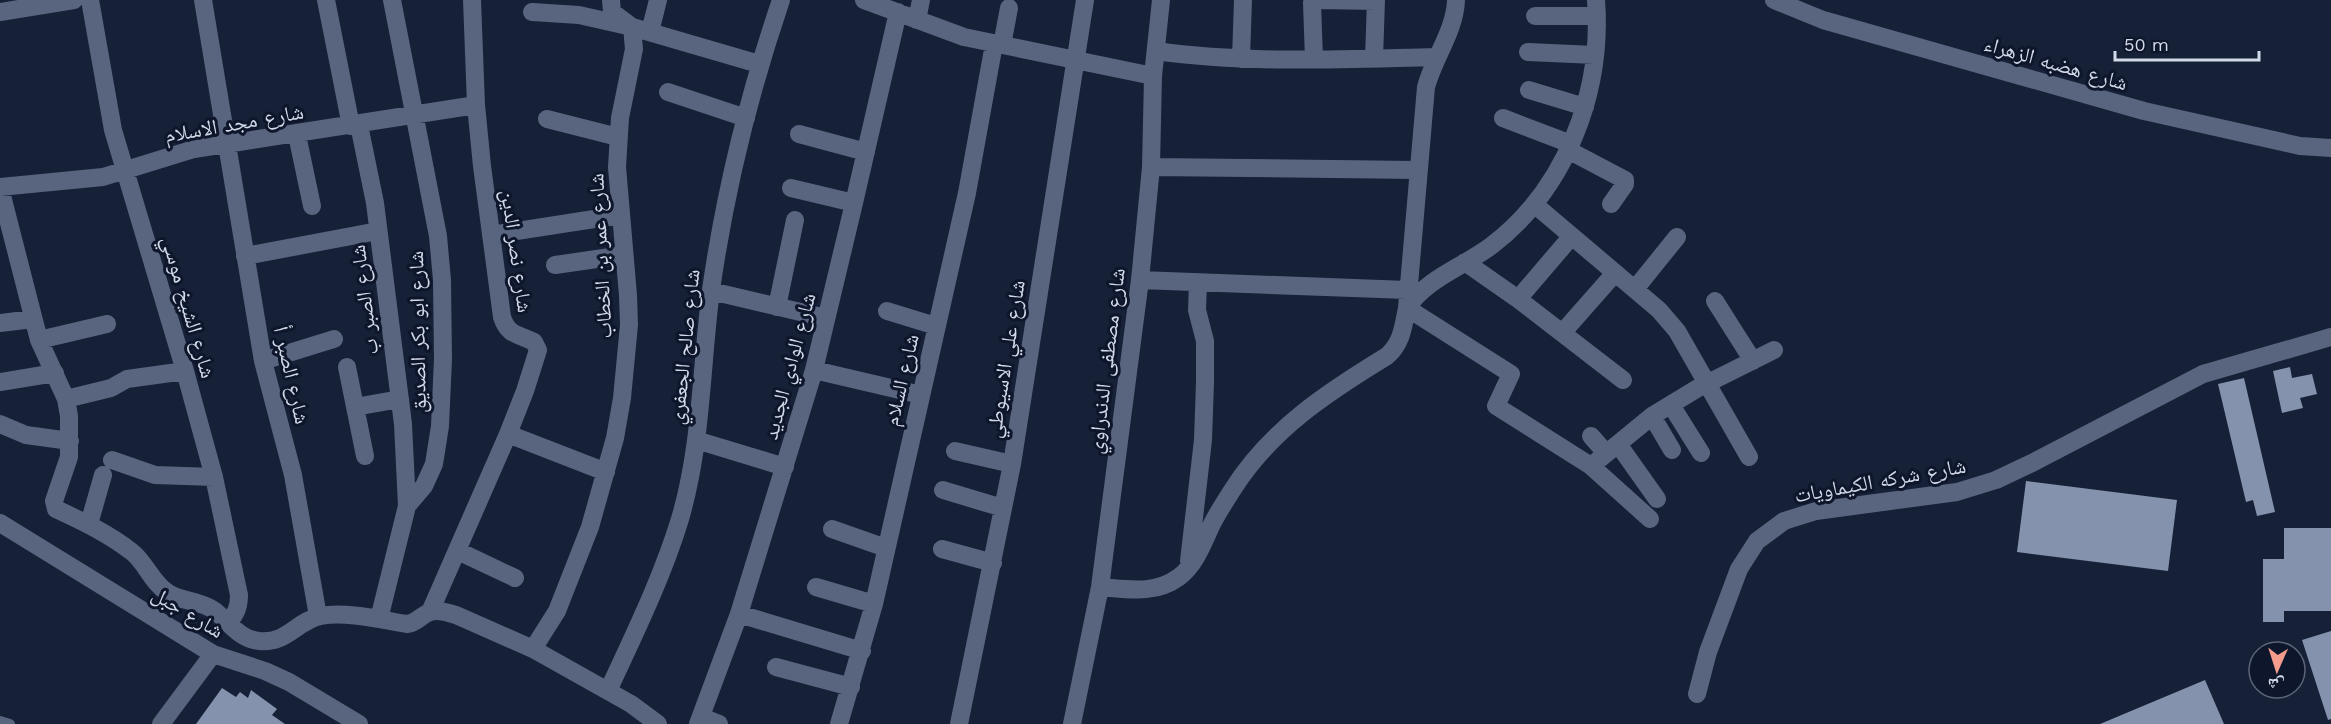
<svg xmlns="http://www.w3.org/2000/svg" width="2331" height="724" font-family="'Work Sans','Noto Naskh Arabic',sans-serif">
<style>
.building{fill:#8592ae}
.lines{fill:none;stroke-linecap:round;stroke-linejoin:round}
.service{stroke:#59647f;stroke-width:10}
.minor{stroke:#59647f;stroke-width:18}
.tertiary{stroke:#59647f;stroke-width:18}
.labels{text-anchor:middle;dominant-baseline:central;stroke-width:6;stroke-linejoin:round;paint-order:stroke}
.street-label{font-size:21px;fill:#d2d9e9;stroke:#0e162c}
</style>
<rect width="100%" height="100%" fill="#162036"/>
<!-- building -->
<path class="building" d="M2290,367L2292,378L2312,374L2317,394L2300,398L2303,408L2282,413L2273,371Z
M2244,378L2275,512L2257,516L2253,500L2246,502L2218,384Z
M2026,481L2177,500L2168,571L2017,552Z
M2284,528H2331V611H2284V622H2263V559H2284Z
M2331,631V719L2328,720L2302,640Z
M2205,680L2224,724H2100Z
M222,688L236,697L240,692L248,698L251,690L277,709L272,715L285,724H196Z"/>
<g class="lines">
<!-- service -->
<path class="service" d="M0,721L10,724"/>
<!-- minor -->
<path class="minor" d="M90,0L113,130L185,371L214,477L239,595C239,607 236,614 228,623
M203,0L263,361L293,475L318,616
M326,0L351,126
M864,0L964,37L1153,76
M1318,0L1376,1
M0,12L74,0
M532,12L579,15L632,27L759,64
M1535,16H1597
M917,20L921,0
M650,32L658,0
M1002,45L1009,8
M1156,51C1248,64 1343,59 1436,57
M1528,52L1595,55
M1374,58L1376,0
M1241,59L1243,0
M1314,59L1312,3L1315,0
M1529,90L1585,107
M668,92L746,118
M1503,118L1571,144
M547,119L618,137
M359,125L375,203L403,424L407,506
M799,134L866,152
M297,135L312,206
M1568,150L1625,180V184L1611,204
M1151,167L1417,170
M0,187L103,177L194,149L476,105
M0,188L39,340L66,399L69,416V457L54,501L56,509C82,521 109,534 132,552C146,563 152,583 168,593C182,602 200,600 215,611C229,622 239,639 259,641C287,644 296,621 321,616C345,611 382,620 407,624C417,623 421,615 430,612C438,609 448,613 456,615L533,649L631,704L658,724
M791,188L854,203
M1534,204L1659,310L1677,331L1749,457
M491,235L620,215
M245,256L378,231
M1465,262L1518,299L1623,380
M555,265L624,255
M1140,280L1407,290
M1635,289L1677,237
M711,291L826,318
M1518,299L1571,237
M1715,301L1753,361
M777,307L795,220
M1407,308C1427,278 1463,267 1491,246C1566,189 1603,92 1596,0
M1407,308L1511,374L1496,406L1591,466L1650,519
M887,311L936,326
M0,323L33,319
M1563,332L1615,273
M39,340L107,324
M263,361L334,339
M347,367L365,456
M814,370L921,395
M0,382L55,373
M66,399L111,388L127,379L185,371
M1671,405L1701,453
M355,407L400,399
M1652,416L1672,450
M0,424L26,435L70,441
M508,434L606,472
M1591,436L1606,453
M696,440L785,467
M1618,444L1657,499
M955,451L1012,464
M112,460L155,475L214,477
M1591,466L1652,416L1698,388L1774,350
M943,490L1003,508
M0,523L213,654L265,671L289,682L359,724
M89,524L103,475
M832,529L886,548
M942,549L993,563
M458,551L515,578
M1189,561L1203,440L1205,382V341L1197,310L1198,283
M816,587L874,604
M1100,587C1127,589 1155,595 1179,577C1196,564 1203,543 1212,524C1218,512 1226,500 1233,489C1271,429 1328,392 1387,356C1402,343 1403,327 1407,308L1426,87C1434,57 1455,31 1456,0
M430,612L508,434L525,391L538,350L534,342C519,334 508,336 502,317L482,166L476,105L472,0
M739,614L862,651
M379,619L407,506L424,486L434,464L440,426L443,359L442,280L438,236L392,0
M533,649L557,611L590,527L615,438L622,398L629,325L628,295L617,167L620,118L634,49L632,27L612,12L611,0
M776,667L851,687
M608,691C634,635 662,578 680,519C702,444 701,367 711,290C725,192 749,94 781,0
M1697,694L1708,652L1739,569L1757,541L1784,521L1816,511L1957,492L1996,480L2032,463L2203,374L2331,337
M701,717L719,724
M161,724L213,654
M698,724L739,614L814,370L854,203L898,12
M839,724L874,604L967,193L994,44
M959,724L1012,464L1085,0
M1072,724L1100,587L1140,280L1151,167L1153,76L1161,0"/>
<!-- tertiary -->
<path class="tertiary" d="M1774,0L1823,20L2144,111L2300,146L2331,148"/>
</g>
<g class="labels">
<!-- street labels -->
<g class="street-label">
<text transform="translate(2056 63) rotate(16)">شارع هضبه الزهراء</text>
<text transform="translate(234 123) rotate(-10)">شارع مجد الاسلام</text>
<text transform="translate(517 251) rotate(82)">شارع نصر الدين</text>
<text transform="translate(600 256) rotate(-93)">شارع عمر بن الخطاب</text>
<text transform="translate(364 300) rotate(-97)">شارع الصبر ب</text>
<text transform="translate(189 307) rotate(74)">شارع الشيخ موسي</text>
<text transform="translate(417 332) rotate(-91)">شارع ابو بكر الصديق</text>
<text transform="translate(684 347) rotate(-84)">شارع صالح الجعفري</text>
<text transform="translate(1005 359) rotate(-81)">شارع علي الاسيوطي</text>
<text transform="translate(1106 361) rotate(-83)">شارع مصطفى الدندراوي</text>
<text transform="translate(789 366) rotate(-75)">شارع الوادي الجديد</text>
<text transform="translate(292 375) rotate(77)">شارع الصبر أ</text>
<text transform="translate(901 380) rotate(-77)">شارع السلام</text>
<text transform="translate(1880 480) rotate(-10)">شارع شركه الكيماويات</text>
<text transform="translate(188 612) rotate(31)">شارع جبل</text>
</g>
</g>
<!-- north arrow -->
<g transform="translate(2277 670) rotate(183)"><circle r="28" fill="#0e162c" stroke="#5c6478" stroke-width="1.5"/>
<path d="M0-4.5L10 22L0 15L-10 22Z" fill="#f49d8c"/>
<text y="-9" font-size="16" font-weight="bold" text-anchor="middle" fill="#d2d9e9">ش</text>
</g>
<!-- scale -->
<path d="M2115 51v9h144v-9" fill="none" stroke="#d2d9e9" stroke-width="3"/>
<text x="2124" y="51" font-size="18" fill="#d2d9e9" stroke="#0e162c" stroke-width="4.5" paint-order="stroke">50 m</text>
</svg>
